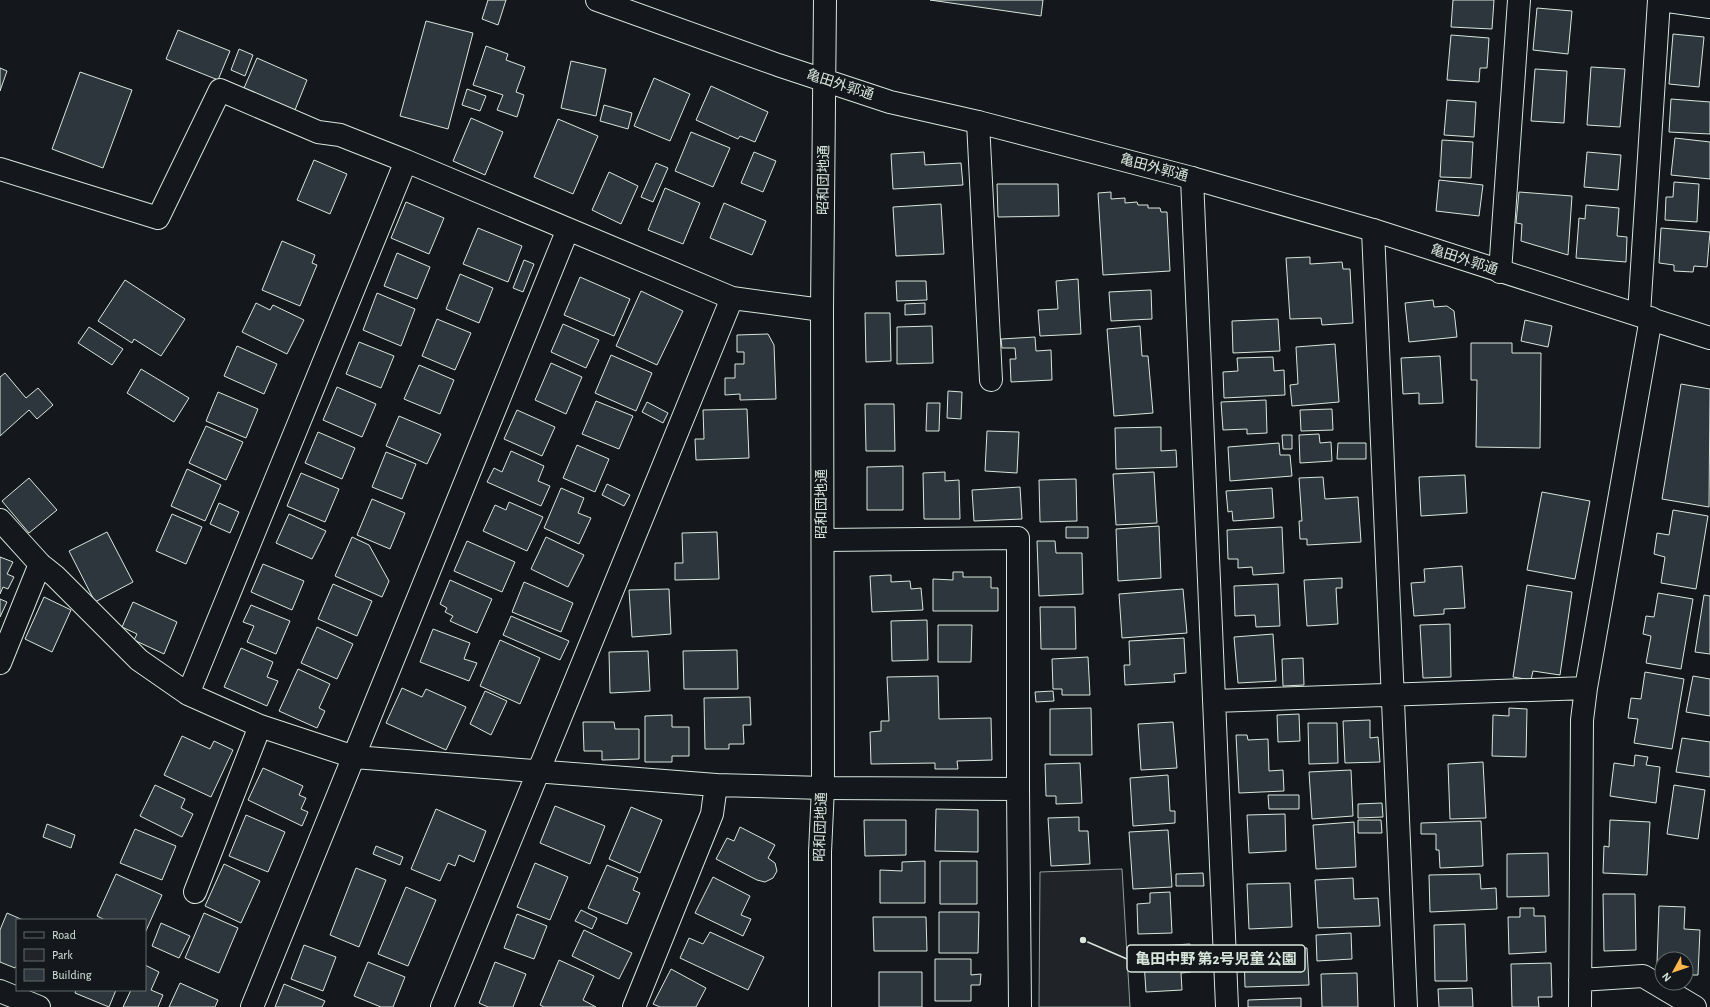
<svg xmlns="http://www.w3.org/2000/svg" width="1710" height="1007" font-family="'Alegreya Sans','Noto Sans JP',sans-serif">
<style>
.green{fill:#202428;stroke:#939e99}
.building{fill:#2c363c;stroke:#d8e6dc}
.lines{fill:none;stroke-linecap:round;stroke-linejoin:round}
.street-casing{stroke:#d8e6dc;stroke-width:24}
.secondary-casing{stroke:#d8e6dc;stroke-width:24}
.street{stroke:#14181c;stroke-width:22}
.secondary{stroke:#14181c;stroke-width:22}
.labels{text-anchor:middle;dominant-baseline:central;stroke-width:3;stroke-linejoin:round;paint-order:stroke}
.street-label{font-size:14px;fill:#d8e6dc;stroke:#14181c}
.leader{fill:none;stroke:#d8e6dc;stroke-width:1.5}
.callout-dot{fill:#d8e6dc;stroke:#14181c;stroke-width:1.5}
.callout{fill:#14181c;stroke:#d8e6dc;stroke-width:1.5}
.callout-label{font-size:15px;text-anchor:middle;font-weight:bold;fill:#d8e6dc}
</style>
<rect width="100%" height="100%" fill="#14181c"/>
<!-- green -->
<path class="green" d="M1122,869L1130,1007H1039L1040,872Z"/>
<!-- building -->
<path class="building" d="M488,0H506L498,25L482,19Z
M930,0H1043L1041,16Z
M1453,0H1494L1492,29L1451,27Z
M1537,8L1572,11L1568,54L1533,50Z
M426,21L473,33L448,129L400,116Z
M178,30L230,51L218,80L166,59Z
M1673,34L1704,37L1699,87L1669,84Z
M1451,35L1489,38L1487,68H1480L1479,82L1447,80Z
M486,46L508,54L506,60L525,67L516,92L524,95L517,117L497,110L503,95L473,85Z
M239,49L253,55L245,76L231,70Z
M257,58L307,80L295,110L244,88Z
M571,61L606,69L596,116L561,108Z
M1591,67L1625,69L1620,127L1587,125Z
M0,68L7,71L0,91Z
M1535,69L1567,71L1564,123L1531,121Z
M80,72L132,90L103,168L52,149Z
M654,78L690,94L670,141L634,126Z
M711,86L768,112L755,142L740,136L738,139L696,120Z
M467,89L486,96L480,111L462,105Z
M1671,99L1710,102V134L1669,132Z
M1447,100L1476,102L1474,137L1444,135Z
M604,105L632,113L628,129L600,121Z
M471,118L503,132L485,175L453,161Z
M558,119L598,136L573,194L534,177Z
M691,132L730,148L713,187L675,171Z
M1675,138L1710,142V179L1671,175Z
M1442,140L1473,142L1471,178L1440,177Z
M754,152L776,161L763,192L741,183Z
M924,152L925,165L961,163L963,185L893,189L891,154Z
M1587,152L1621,155L1618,190L1584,187Z
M314,160L347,174L330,214L297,200Z
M656,163L668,168L653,202L641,197Z
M609,172L638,186L621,224L592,210Z
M1439,180L1483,185L1479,216L1436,211Z
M1674,182L1699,184L1697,222L1665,220L1666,197H1673Z
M997,184H1058L1059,216L998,217Z
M665,188L700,203L683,244L648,230Z
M1111,192V199L1125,198V203L1137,202L1138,205H1148V208H1160L1161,212H1167L1170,271L1103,275L1098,193Z
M1519,192L1572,196L1568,255L1521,241L1522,224L1516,223Z
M406,202L444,218L429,254L391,238Z
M724,203L766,221L752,255L710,238Z
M941,204L944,254L896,256L893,207Z
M1586,205L1619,208L1617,236L1627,237L1626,262L1576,258L1579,218L1585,219Z
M478,228L522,246L508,282L463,264Z
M1661,228L1710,232L1707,267L1694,266L1693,272L1674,271V265L1659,263Z
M282,241L315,255L312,263L317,265L300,306L262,290Z
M397,253L430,267L417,299L384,286Z
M1310,257V264L1342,262L1343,269H1350L1353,323L1322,325L1321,318L1290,319L1286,258Z
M524,260L534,264L523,292L513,288Z
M460,274L493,288L479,323L446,309Z
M580,277L630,299L614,336L564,315Z
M1078,279L1081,334L1040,336L1038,310L1058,309L1056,281Z
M125,280L185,319L161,356L134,339L132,343L98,321Z
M896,281H926L927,300L897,301Z
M1151,290L1152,319L1111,321L1109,292Z
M641,291L683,311L657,365L616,346Z
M377,293L415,309L401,346L363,330Z
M1433,300L1434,307L1447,306L1454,311L1457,337L1409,342L1405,303Z
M256,303L270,310L273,305L304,320L287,354L242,332Z
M925,303V314L905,315V304Z
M865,313H890L891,361L866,362Z
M437,319L471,333L455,370L422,356Z
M1278,319L1280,351L1233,353L1232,321Z
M1525,320L1552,326L1548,347L1521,341Z
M563,324L599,340L586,368L551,352Z
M932,326L933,363L897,364V327Z
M1140,326L1142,356H1148L1153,413L1114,416L1107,329Z
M89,327L123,349L112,365L78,343Z
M768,334L774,345L776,399L740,400V394L725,395V378H735V364H744V352H737V335Z
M1035,337L1036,351L1051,350L1052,380L1011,382L1010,359H1016L1015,348H1002L1001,339Z
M359,342L394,356L381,388L346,374Z
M1471,343H1512V353H1541L1540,448L1476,447L1477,380H1471Z
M1335,344L1339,402L1292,406L1290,385L1298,384L1296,347Z
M237,346L277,364L264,394L224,376Z
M611,355L652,373L636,411L595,393Z
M1440,356L1443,403L1419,404V393L1403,394L1401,358Z
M1273,357L1274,371L1284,370L1285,395L1224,398L1223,372L1238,371L1237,358Z
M551,363L582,377L566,414L535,400Z
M419,365L454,380L440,414L404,399Z
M141,369L189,398L174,422L127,393Z
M5,373L26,398L38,388L53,405L37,419L29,410L0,436V377Z
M1681,384L1710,389L1709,507L1662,499Z
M337,387L376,404L362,437L323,420Z
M948,391L962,392L961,419L947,418Z
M218,392L258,409L246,438L206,421Z
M1266,400L1267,433L1247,434V429L1223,430L1221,402Z
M596,401L633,416L619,449L582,434Z
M647,402L668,413L663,423L642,412Z
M927,403H940L939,431H926Z
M865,404H894L895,451H866Z
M747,409L749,458L696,460L695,439H704L703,410Z
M1332,409L1333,430L1301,431L1300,410Z
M517,410L555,427L542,456L504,439Z
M399,416L441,434L427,464L386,446Z
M206,426L243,442L226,480L189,463Z
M1161,427V451L1176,450L1177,467L1116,469L1115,428Z
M987,431L1019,432L1017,473L985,471Z
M318,432L355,448L342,479L305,463Z
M1319,434L1320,443L1331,442L1332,461L1300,463L1299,435Z
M1282,435H1292V449H1283Z
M1279,443L1280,455H1290L1292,476L1230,481L1228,447Z
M1338,443H1366V459H1337Z
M577,445L609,459L595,492L563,478Z
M511,451L544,466L538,481L550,486L541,506L487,482L494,468L502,472Z
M386,452L416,464L402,499L372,487Z
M903,466V510H867V467Z
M187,469L221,485L205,521L171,506Z
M945,472V481L959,480L960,519H924L923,473Z
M1154,472L1157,523L1116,525L1113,474Z
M301,473L339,489L325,522L287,506Z
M1465,475L1467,513L1421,516L1419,477Z
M1323,477L1325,499L1358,497L1361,542L1307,545V539H1300L1299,521H1302L1299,478Z
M29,478L57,510L29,533L2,501Z
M1076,479L1077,521L1040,522L1039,480Z
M607,484L630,495L624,506L602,495Z
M1020,487L1022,519L974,521L972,490Z
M561,488L584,498L578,513L591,518L579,544L544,528Z
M1272,488L1274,518L1233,521L1232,511L1228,512L1226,491Z
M1542,492L1590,501L1575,579L1527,570Z
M372,499L405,513L390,549L357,535Z
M509,502L543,517L527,551L483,531L495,505L506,510Z
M219,503L239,512L230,533L210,524Z
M1673,510L1708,516L1696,589L1661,583L1665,557L1654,554L1657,533L1669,535Z
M172,514L202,527L186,564L156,551Z
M289,514L326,531L312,559L276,543Z
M1159,526L1161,578L1118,581L1116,529Z
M1066,527H1088V538H1066Z
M1282,527L1284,573L1253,575L1252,567L1238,568V559H1228L1227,530Z
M107,532L133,582L95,602L69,551Z
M717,532L719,579L675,580V563H683L682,533Z
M352,537L369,545L389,581L382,597L335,576Z
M546,537L584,555L568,587L531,569Z
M467,541L515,562L502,592L454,571Z
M1037,541H1055L1056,553H1082L1083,594L1039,596Z
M0,557L13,562L7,574L14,577L8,589L3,587L0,594Z
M263,564L304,581L292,610L251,592Z
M1462,566L1465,608L1444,609V614L1414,616L1411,583L1425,582L1424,569Z
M953,572H963V577H991V588H998V611H933V579L953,580Z
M891,575V582L910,581L911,589L921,588L923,610L872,612L870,576Z
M1342,578V588H1336L1338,624L1307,626L1304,580Z
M450,580L492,599L477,633L450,621L453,616L445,612L447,608L440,604Z
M524,582L573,603L561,632L512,612Z
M333,584L372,601L357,636L318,619Z
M1278,584L1280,626L1256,627L1255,615L1235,616L1234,586Z
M1527,585L1572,592L1560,675L1533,671L1531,680L1513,677Z
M669,589L671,634L632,637L629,590Z
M1183,589L1187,633L1122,638L1119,594Z
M1658,593L1693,599L1681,669L1646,663L1651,636L1643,634L1646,616L1654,617Z
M1704,595L1710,596V654L1695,652Z
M44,597L71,610L52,652L25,639Z
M0,599L7,602L0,617Z
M133,602L177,622L164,654L134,640L137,634L122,627Z
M251,605L290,621L276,654L247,642L254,626L243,622Z
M1040,607H1075L1076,649H1041Z
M511,616L569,641L560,660L503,635Z
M927,620L928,660L892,661L891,621Z
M1450,624L1451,677L1423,678L1420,625Z
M938,625H972L971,662H938Z
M317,627L353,644L337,679L301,663Z
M433,629L470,643L464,659L477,663L469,681L420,662Z
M1273,634L1276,681L1238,683L1234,637Z
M1184,638L1186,673L1174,674L1175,682L1125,685L1124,665H1130L1129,641Z
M500,640L540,658L520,704L480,686Z
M241,648L273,662L267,677L278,681L267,706L224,687Z
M737,650L738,689H684L683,651Z
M648,651L650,691L610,693L609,652Z
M1088,657L1090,695H1062V689H1053L1052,659Z
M1303,658L1304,685L1283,686L1282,659Z
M298,669L330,684L319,708L325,711L317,728L279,711Z
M1645,672L1684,679L1672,749L1634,743L1638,719L1628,718L1631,698L1641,699Z
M938,676L939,719L991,718L992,760L957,761L958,769H935V763L871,764L870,732L881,731V721H889L887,677Z
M1693,676L1710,679V716L1686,712Z
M402,688L422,697L426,689L466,707L446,750L386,723Z
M485,691L507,701L491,735L470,724Z
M1053,691L1054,701L1036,702L1035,692Z
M750,697L751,725H743L744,744H729V749H705L704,698Z
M1091,708L1092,755H1050V709Z
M1509,708L1527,709L1526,757L1492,756L1493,715L1509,716Z
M1299,714L1300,741L1278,742L1277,715Z
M672,715V727H689V756H672V762H645V716Z
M1370,720V738L1378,737L1380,762L1345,763L1343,721Z
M583,722H614L615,729H639V759L602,760V751H584Z
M1173,722L1177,768L1141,770L1138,724Z
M1308,723H1337L1338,763L1309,764Z
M1236,735H1247L1248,740L1268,739L1269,771L1283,770L1284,791L1239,793Z
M182,736L210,749L214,741L233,750L211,797L164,775Z
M1682,738L1710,742V777L1676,772Z
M1635,755L1648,757L1646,765L1660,767L1656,803L1610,796L1614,763L1634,766Z
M1483,762L1486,818L1450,819L1448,764Z
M1080,763L1082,803L1056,804V796H1046L1045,764Z
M263,768L303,786L299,795L306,798L301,809L308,812L302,826L248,800Z
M1351,770L1353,816L1312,819L1309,772Z
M1168,775L1170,811H1175V823L1133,826L1130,778Z
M155,785L185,799L181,808L193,814L182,837L140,816Z
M1674,785L1705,790L1698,839L1667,834Z
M1268,795H1299V809H1269Z
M1382,803L1383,817L1358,818V804Z
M555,806L605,826L590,864L540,843Z
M631,807L662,820L640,873L609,859Z
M436,809L486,831L474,862L459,855L455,866L448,863L440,881L411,869Z
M936,809L978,810V852L935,851Z
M1285,814L1286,851L1249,853L1247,815Z
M246,815L285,832L268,872L229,856Z
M1079,817V831H1088L1090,864L1051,866L1048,818Z
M864,820H906V855L865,856Z
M1358,820H1381L1382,833H1358Z
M1610,820L1650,822L1647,875L1603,873L1604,846L1609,847Z
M1481,821L1483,866L1440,868L1439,850H1436V834H1421V823Z
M1354,822L1356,867L1316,869L1313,825Z
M47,824L75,835L71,848L43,837Z
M740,827L775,845L768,858L775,863L777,871L773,878L765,882L757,880L716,859L727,838L734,841Z
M135,829L176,846L162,880L120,863Z
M1168,830L1172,887L1133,889L1129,832Z
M376,846L403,857L400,865L373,854Z
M1548,853L1549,896L1507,897V854Z
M925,861V903H880V870L902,871V862Z
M940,861H977V904H940Z
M535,863L568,877L550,920L517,907Z
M224,864L260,881L241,923L205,906Z
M607,865L638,878L633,890L640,893L627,924L588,908Z
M356,868L386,880L359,947L330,935Z
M1203,873L1204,886H1176V874Z
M116,874L162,895L145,933V920H105L97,916Z
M1480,874L1481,889L1496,888L1497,909L1430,912L1429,875Z
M713,877L750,896L741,915L751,919L743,936L695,913Z
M1353,878L1354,899L1378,898L1380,926L1318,928L1315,880Z
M1290,883L1292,927L1249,929L1247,884Z
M406,887L436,900L408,966L378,954Z
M1170,892L1172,933L1138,934L1137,904L1150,903V893Z
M1603,894H1635L1636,950L1604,951Z
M1659,906L1685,907L1684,929L1700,930L1698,975H1686V959H1662V969L1657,963Z
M1520,908H1534V916H1545L1546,952L1509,954L1508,917H1520Z
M581,910L597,918L592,929L575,921Z
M939,912H979L978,953H939Z
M7,913L23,920H17V965L15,968L0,962V930Z
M204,913L238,928L219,973L185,958Z
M517,914L547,926L534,959L504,948Z
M873,917H926L927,951H874Z
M161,923L190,936L179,958L152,946Z
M1465,924L1467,981H1435L1434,925Z
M584,930L632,953L619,979L572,956Z
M710,932L764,957L748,990L680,958L689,938L703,944Z
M1351,933L1352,959L1317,961L1316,935Z
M1190,944L1191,972L1181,973L1182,990L1146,992L1143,947Z
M304,945L336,957L323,991L291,979Z
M1307,948L1309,985L1245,987L1244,950Z
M935,959H971V975L981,974L980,985H971V1001H935Z
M559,960L594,976L583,1000L596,1007H544L540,1005Z
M368,962L405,977L393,1007H381L354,996Z
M495,962L526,974L513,1007H488L479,1003Z
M1551,963L1552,997H1538L1539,1007H1512L1511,964Z
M145,965L159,972L151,990L163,995L158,1007H123L131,990H145Z
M671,969L706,988L696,1007H660L653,1004Z
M879,972H922V1007H879Z
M1357,973L1358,1007H1322L1321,974Z
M180,983L218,1000L215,1007H169Z
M284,984L325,1001L322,1007H275Z
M1472,988L1473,1007H1439L1438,989Z
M76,990H116L109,1007L75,993Z
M1301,998V1007H1248V1000Z"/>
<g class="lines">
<defs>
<path id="street" d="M1661,0L1710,7
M978,122L991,380
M0,169L158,218L220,90L318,132L340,135L406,161L732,298L822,310
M1192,178L1227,1007
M1373,230L1406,1007
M1500,272L1519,0
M1639,314L1659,0
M0,520L40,564L55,576L139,660L188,694L260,726L354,757L716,785L823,788L1018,789
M823,540L1018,538V789L1020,1007
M0,663L40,564
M188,694L406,161
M1214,701L1586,688
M195,892L260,726
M1580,980L1643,976L1695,1007
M0,991L39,1007
M252,1007L568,229
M442,1007L732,298
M634,1007L712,814L716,785
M1580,1007L1582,720L1586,688L1651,318"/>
<path id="secondary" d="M597,0L778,65L890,102L978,122L1192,178L1373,230L1710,338
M820,1007V852L823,788L822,310L825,0"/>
</defs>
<!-- street casing -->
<use href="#street" class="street-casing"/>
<!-- secondary casing -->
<use href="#secondary" class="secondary-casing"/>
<!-- street -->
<use href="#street" class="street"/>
<!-- secondary -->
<use href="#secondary" class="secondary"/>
</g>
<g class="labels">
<!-- street labels -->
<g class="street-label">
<text transform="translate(840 85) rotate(18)">亀田外郭通</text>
<text transform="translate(1154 168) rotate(15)">亀田外郭通</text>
<text transform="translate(824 180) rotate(-89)">昭和団地通</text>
<text transform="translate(1464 260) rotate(18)">亀田外郭通</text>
<text transform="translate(822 504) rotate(-90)">昭和団地通</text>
<text transform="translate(821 827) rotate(-88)">昭和団地通</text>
</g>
</g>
<!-- callouts -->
<path class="leader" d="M1083 940L1127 959"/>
<circle class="callout-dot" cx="1083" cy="940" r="4"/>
<rect class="callout" x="1127" y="945" width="178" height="27" rx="4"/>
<g class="callout-label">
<text x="1216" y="964">亀田中野 第2号児童 公園</text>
</g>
<!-- legend -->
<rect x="16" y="919" width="130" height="72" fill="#14181c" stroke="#626a69"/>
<rect x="24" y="932" width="20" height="6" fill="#14181c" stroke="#626a69"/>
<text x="52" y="939" font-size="12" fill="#d8e6dc">Road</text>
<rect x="24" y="949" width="20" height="12" fill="#202428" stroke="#626a69"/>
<text x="52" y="959" font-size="12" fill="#d8e6dc">Park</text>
<rect x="24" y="969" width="20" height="12" fill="#2c363c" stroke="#626a69"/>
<text x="52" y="979" font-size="12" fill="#d8e6dc">Building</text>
<!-- north arrow -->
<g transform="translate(1674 971) rotate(230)"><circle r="19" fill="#14181c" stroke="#626a69"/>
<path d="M0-3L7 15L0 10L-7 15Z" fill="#ffb74d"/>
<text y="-6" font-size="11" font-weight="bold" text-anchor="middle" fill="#d8e6dc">N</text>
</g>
</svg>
